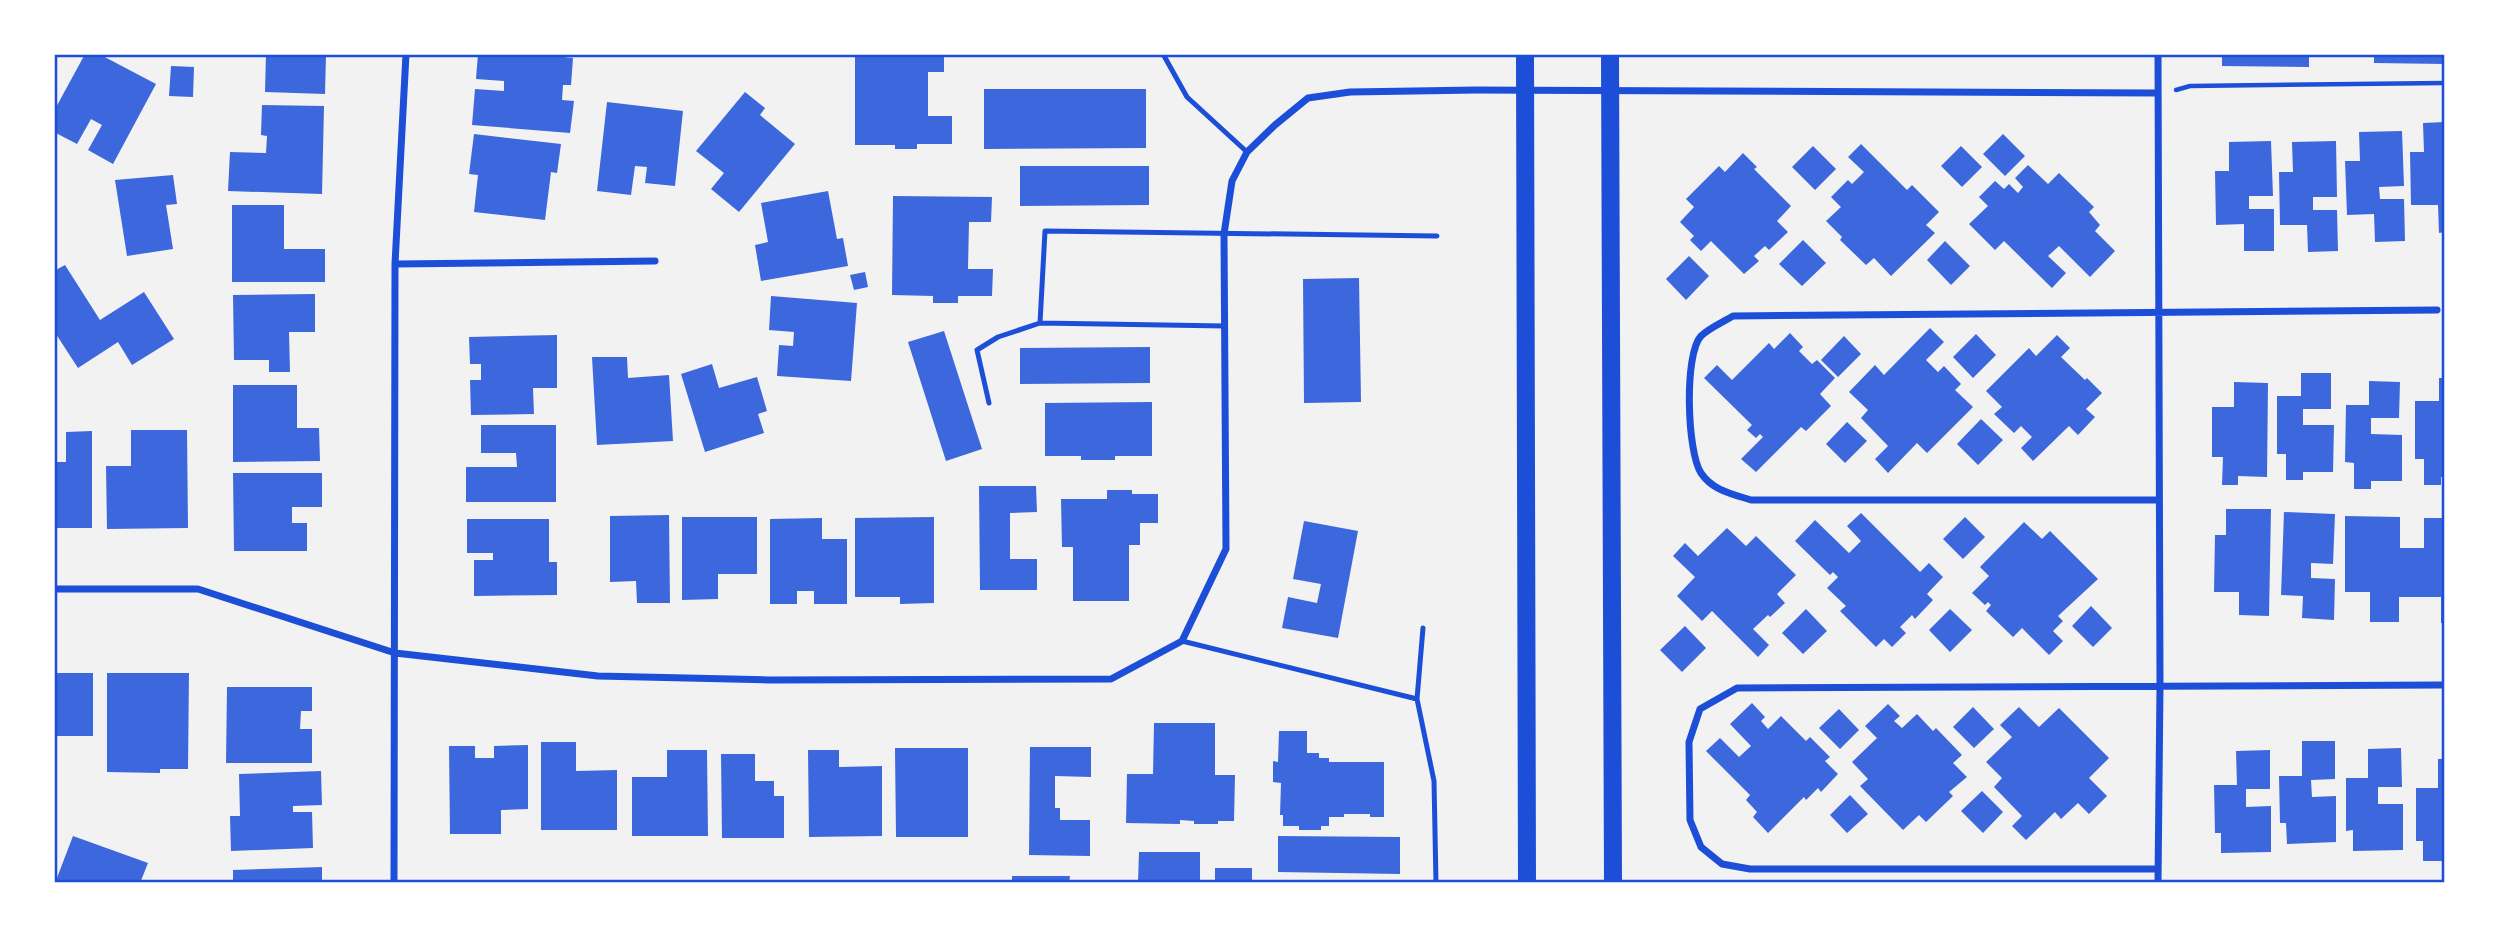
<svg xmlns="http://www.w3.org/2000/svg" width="2499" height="937" font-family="Spectral,serif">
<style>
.building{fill:#3d67dc}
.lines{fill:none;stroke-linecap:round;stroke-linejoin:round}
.path{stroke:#1d4ed8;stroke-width:4.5}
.service{stroke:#1d4ed8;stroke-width:5}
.minor{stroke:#1d4ed8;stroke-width:7}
.primary{stroke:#1d4ed8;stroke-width:18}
.neatline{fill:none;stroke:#1d4ed8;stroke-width:2.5}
</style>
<rect width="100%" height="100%" fill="#f2f2f2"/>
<!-- building -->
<path class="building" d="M85,54H99L156,84L113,164L88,150L102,125L91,119L77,144L54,132V111Z
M266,54H326L325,94L265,92Z
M478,54H536L573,58L571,85H563L562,100L574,101L570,133L472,125L475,89L504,91V81L476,79Z
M855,54H944V72H928V116H952V144H917V149H895V145H855Z
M2222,54H2309V67L2222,66Z
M2374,54H2445V64L2374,63Z
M171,66L194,67L193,97L169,96Z
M984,89H1146V148L984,149Z
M745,92L765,108L760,115L795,144L739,212L711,189L724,173L696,151Z
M607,102L683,111L675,186L645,183L647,167L635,166L631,195L597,191Z
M262,105L324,106L322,194L228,191L230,152L266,153L267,136L261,135Z
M2445,122V232L2439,233L2438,205H2411L2410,152H2424L2423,123Z
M2402,131L2404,186L2379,187L2380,199H2404L2405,241L2375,242L2374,214L2347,215L2345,161H2360L2359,132Z
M474,134L561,144L557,173L551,172L545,220L474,212L478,175L469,174Z
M2003,134L2025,156L2005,176L1983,154Z
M2271,141L2273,196H2249V209H2274V251H2244V224L2216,225L2215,171H2229V142Z
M2336,141L2337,197H2313V210H2337L2338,251L2308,252L2307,225H2280L2279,172H2293L2292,142Z
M1861,144L1907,190L1912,185L1939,212L1926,225L1935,233L1891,276L1874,258L1866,265L1840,240L1842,237L1826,221L1841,207L1831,197L1848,180L1852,184L1864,172L1848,157Z
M1813,146L1836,169L1815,190L1792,167Z
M1961,146L1982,167L1962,187L1941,166Z
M1743,153L1757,167L1754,169L1791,206L1777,221L1788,232L1769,250L1765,246L1754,256L1759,261L1744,274L1711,241L1701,251L1690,240L1694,236L1680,222L1694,207L1686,199L1719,166L1725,172Z
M2028,165L2048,184L2059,173L2094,207L2089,212L2100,225L2095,231L2115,251L2090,277L2059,246L2048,256L2066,273L2052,288L2004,241L1995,250L1969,224L1988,206L1979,197L1995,181L2004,189L2009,184L2018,193L2023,187L2015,178Z
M1020,166H1149V205L1020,206Z
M173,175L177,204L166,205L173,249L127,256L115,180Z
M828,191L837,239L843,238L848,266L761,281L755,245L768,242L761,203Z
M893,196L992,197L991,222H969L968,269H993L992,296H958V303H933V296L892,295Z
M232,205H284V249H325V282H232Z
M1803,240L1826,263L1802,286L1779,264Z
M1945,241L1970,266L1951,285L1927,260Z
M1689,256L1709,276L1686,300L1666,279Z
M65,265L100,320L144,292L174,339L132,365L118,342L78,368L54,331V271Z
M865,272L868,287L854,290L850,275Z
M1359,278L1361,402L1304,403L1303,279Z
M315,294V332H289L290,372H269V360H234L233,295Z
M771,296L857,303L851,381L777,376L779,345L793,346L794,332L769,330Z
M1930,328L1944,342L1926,360L1938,372L1944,366L1961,384L1955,390L1973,407L1927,453L1917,443L1888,473L1875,459L1888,446L1861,418L1868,410L1849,392L1875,365L1884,375Z
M944,331L982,449L946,461L908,342Z
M1790,333L1803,347L1799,351L1812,364L1817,360L1835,378L1820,394L1831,406L1806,431L1801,427L1756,472L1741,459L1763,437L1760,434L1756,438L1747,430L1752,425L1704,378L1717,365L1732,380L1769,343L1774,349Z
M1976,334L1996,355L1973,378L1953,357Z
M557,335V388H533L534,414L471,415L470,380H481V364H470L469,337Z
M2057,335L2070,348L2061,357L2085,380L2087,378L2102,393L2086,409L2095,417L2078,435L2069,426L2033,461L2021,448L2032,437L2021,426L2014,433L1994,414L2002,407L1986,391L2029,348L2036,356Z
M1844,336L1861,354L1838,377L1821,360Z
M1150,347V383L1020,384V348Z
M592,357H627L628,378L669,375L673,441L597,445Z
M712,364L719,388L757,377L767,411L758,414L764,433L705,452L681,374Z
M2301,373H2331V409H2303V425H2334L2333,472H2303V480H2286V454H2277V396H2301Z
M2439,378H2445V477H2441V485H2424V459H2415V401H2439Z
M2369,381L2400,382L2399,418H2371V434L2402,435V481H2371V489H2354V463L2345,462L2346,405H2369Z
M2234,382L2268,383L2267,477L2238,476V485H2222L2223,457H2212V407H2234Z
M233,385H297V428H319L320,461L233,462Z
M1152,402V456H1115V460H1081V456H1045V403Z
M1981,419L2003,440L1978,465L1957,444Z
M1847,422L1867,441L1845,463L1826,444Z
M481,425H556V502H466V467H517L516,453H481Z
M131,430H187L188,528L107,529L106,466H131Z
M92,431V528H54V462H66V432Z
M233,473H322V507H292V523H307V551H234Z
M979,486H1036L1037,512L1010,513V559H1037V590H980Z
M1107,490H1132V494H1158V523H1140V545H1129V601H1073V547H1062L1061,499H1107Z
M2226,509H2271L2269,616L2239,615V592H2214L2215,535H2226Z
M2284,512L2335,514L2333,564L2311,563V578L2335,579L2334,620L2302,618L2303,596L2281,595Z
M1861,513L1920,572L1929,563L1943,577L1927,594L1933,600L1915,619L1912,615L1900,627L1906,633L1892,647L1884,639L1876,647L1840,611L1846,606L1827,588L1838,577L1833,572L1830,575L1795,541L1815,520L1849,553L1861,541L1847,526Z
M669,515L670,603H637L636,581L610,582V516Z
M2345,516L2400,517V548H2424V518H2445V623H2441V597H2399V622H2370V592H2345Z
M682,517H757V574H718V599L682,600Z
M934,517V603L900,604V597H855V518Z
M1965,517L1985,537L1963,559L1943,539Z
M822,518V539H847V604H814V591H797V604H770V519Z
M467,519H549V562H557V595L474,596V560H493V553H467Z
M1304,521L1358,531L1338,638L1282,628L1288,597L1317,603L1321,584L1293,579Z
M2024,522L2042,539L2050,531L2098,579L2058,616L2063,621L2053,631L2063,641L2049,655L2022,628L2013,637L1986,611L1991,605L1988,602L1985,605L1972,593L1989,576L1980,567Z
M1727,528L1746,546L1756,536L1796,575L1777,594L1785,603L1770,617L1768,615L1753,629L1769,645L1758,657L1712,611L1702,621L1677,596L1695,577L1673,556L1685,543L1698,556Z
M2091,606L2112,628L2093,647L2072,626Z
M1806,609L1827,631L1803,654L1782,633Z
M1950,609L1972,630L1950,652L1929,630Z
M1685,626L1706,648L1682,672L1660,650Z
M54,673H93V736H54Z
M107,673H189L188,769H160V773L107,772Z
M227,687H312V711H301L300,729H312V763H226Z
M1752,703L1765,717L1761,721L1768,729L1781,716L1806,741L1810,737L1830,757L1825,761L1838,774L1821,792L1818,788L1806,800L1804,797L1768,833L1753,817L1757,812L1746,800L1750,795L1706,751L1720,738L1739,757L1751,746L1730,724Z
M1888,704L1900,716L1894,721L1902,728L1917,714L1933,731L1936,728L1962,755L1953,763L1967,777L1949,792L1953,796L1926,822L1919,815L1903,830L1860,786L1868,779L1852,762L1877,738L1865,726Z
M1973,707L1994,729L1974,748L1953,727Z
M2019,707L2039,727L2059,708L2109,758L2089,778L2107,796L2089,814L2078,803L2061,819L2055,812L2026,840L2012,826L2022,816L1994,787L2002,778L1986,762L2012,737L2000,725Z
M1839,709L1859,730L1840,749L1819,728Z
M1154,723H1215V775H1235L1234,821H1218V824H1194V821L1180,820V824L1126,823L1127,774H1153Z
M1279,731H1307V753H1319V758H1329V762H1384V817H1370V814H1344V817H1329V826H1321V830H1299V826H1283V815H1280L1281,783L1273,782V761L1278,762Z
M2302,741H2335V779L2311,780L2312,797L2336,796V842L2287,844L2286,823H2280L2279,776H2302Z
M541,742H576V771L617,770V830H541Z
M528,745V809L501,810V834H450L449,746H475V758H494V746Z
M1030,747H1091V777L1055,776V808H1060V820H1090V856L1029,855Z
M895,748H968V837H896Z
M2401,748L2402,787H2378V804H2403V850L2353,851V830L2346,831V778H2368V749Z
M667,750H707L708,836H632V777H667Z
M808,750H839V767L882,766V836L809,837Z
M2270,750V789H2246V807L2271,806V852L2221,853V833H2215L2214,785H2237L2236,751Z
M721,754H755V781H774V796H784V838H722Z
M2438,759H2445V861H2423V841H2416V788H2438Z
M321,771L322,805L293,806V812H312L313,848L231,851L230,816H240L239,774Z
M1982,791L2003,812L1983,833L1961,811Z
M1850,795L1868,814L1847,833L1830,815Z
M73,836L148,863L140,883H55Z
M1278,836L1400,837V874L1278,872Z
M1139,852H1200V883H1138Z
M322,867V883H233V870Z
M1215,868H1252V883H1215Z
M1012,876H1070L1069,883H1012Z"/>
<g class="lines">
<!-- path -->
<path class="path" d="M2176,90L2190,86L2445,83"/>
<!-- service -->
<path class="service" d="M1163,54L1187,97L1247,152
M1225,326L1040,323L1045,231L1437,236
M989,403L977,350L998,337L1040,323
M1423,628L1417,699L1434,781L1436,883
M1182,641L1417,699"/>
<!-- minor -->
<path class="minor" d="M395,264L655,261
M2159,500H1751C1732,494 1712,490 1701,473C1687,452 1684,354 1701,336C1709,328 1723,322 1733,316L2437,310
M54,589H198L395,653L598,676L770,680L1111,679L1182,641L1226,549L1224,234L1232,181L1247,152L1275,125L1308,98L1350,92L1477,90L2158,93
M2158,869H1750L1722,864L1701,847L1690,820L1689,742L1700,709L1737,688L2441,685
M394,883L395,264L406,54
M2158,883L2160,686L2158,54"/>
<!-- primary -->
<path class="primary" d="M1525,54L1527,883
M1610,54L1613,883"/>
</g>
<!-- border -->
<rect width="2499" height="937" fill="none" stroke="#ffffff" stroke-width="112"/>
<rect x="56" y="56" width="2387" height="825" class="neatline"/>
</svg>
